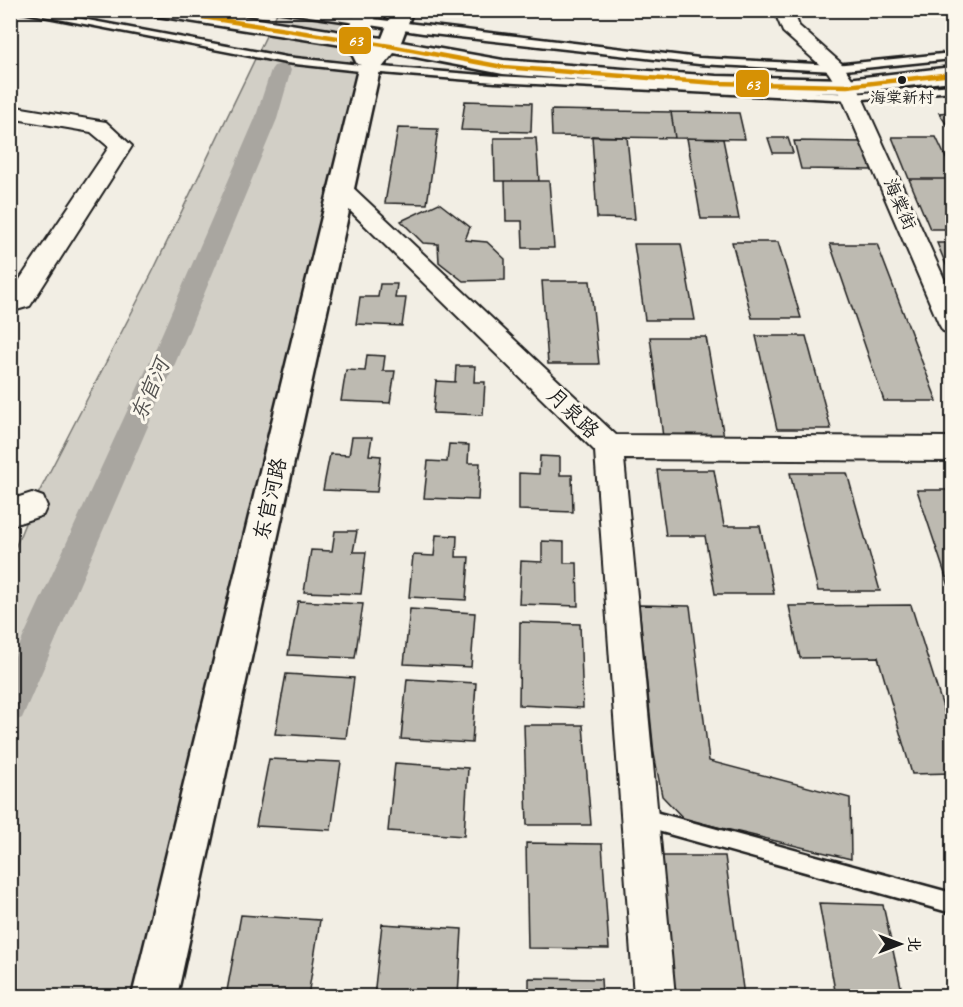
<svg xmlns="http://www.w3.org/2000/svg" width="963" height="1007" font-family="Caveat,'LXGW WenKai TC',sans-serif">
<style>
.green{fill:#d2cfc6;stroke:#777671;stroke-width:1.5}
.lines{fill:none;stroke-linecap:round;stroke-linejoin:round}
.canal{fill:#a9a6a0;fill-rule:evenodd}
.building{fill:#bdbab1;stroke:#1c1c1c;stroke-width:1.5}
.lane-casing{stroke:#1c1c1c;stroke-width:5}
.street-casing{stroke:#1c1c1c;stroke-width:4}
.secondary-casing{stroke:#1c1c1c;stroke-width:5}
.lane{fill:#fbf7ec;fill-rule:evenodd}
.street{fill:#fbf7ec;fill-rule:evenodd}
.secondary{fill:#fbf7ec;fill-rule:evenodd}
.bus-1-casing{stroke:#fbf7ec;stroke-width:8}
.bus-1{stroke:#d69104;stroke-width:4.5}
.bus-dot{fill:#1c1c1c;stroke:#fbf7ec;stroke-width:2}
.labels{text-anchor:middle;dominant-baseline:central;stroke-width:6;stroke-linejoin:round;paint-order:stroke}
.far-bus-label{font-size:16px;fill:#1c1c1c;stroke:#fbf7ec}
.far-street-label{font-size:18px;fill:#1c1c1c;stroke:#fbf7ec}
.street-label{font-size:21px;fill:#1c1c1c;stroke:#fbf7ec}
.water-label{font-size:22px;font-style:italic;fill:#545351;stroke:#fbf7ec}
.line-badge{stroke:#fbf7ec;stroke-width:2}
.badge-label{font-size:16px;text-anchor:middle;font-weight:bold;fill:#fff}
</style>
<rect width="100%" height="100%" fill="#f2eee4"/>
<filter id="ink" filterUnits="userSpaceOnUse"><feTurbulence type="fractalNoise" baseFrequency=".0167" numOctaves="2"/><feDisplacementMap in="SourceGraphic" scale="12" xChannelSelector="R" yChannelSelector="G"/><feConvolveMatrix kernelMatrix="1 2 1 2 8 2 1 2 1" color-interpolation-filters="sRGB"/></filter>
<g filter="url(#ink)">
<!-- green -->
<path class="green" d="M278,11H362L369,69L155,996H11V558L32,506L153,271Z"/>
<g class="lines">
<!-- canal -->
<path class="canal" d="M281,64L288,66L291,70L277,119L177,359L22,718L10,723V666L151,359L255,119L271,70L274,66Z"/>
</g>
<!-- building -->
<path class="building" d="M465,101L532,103L531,132L461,130Z
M551,110L671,112L675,138L552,136Z
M671,112L739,113L745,139L675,138Z
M952,112V133L939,113Z
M398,128L438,129L427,204L385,203Z
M592,136L627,137L635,219L597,218Z
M892,137H936L952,171V179H909Z
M494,138H536L539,181H495Z
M687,138L723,139L739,219H701Z
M768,138H788L793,153H773Z
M794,141L864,142L873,170L801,169Z
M909,179H952V229H930Z
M505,181H549L554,248H523L522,221H506Z
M439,203L470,227L465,240L487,242L505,259V280L463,281L439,262L438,244L423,243L401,221Z
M732,242H778L801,318H752Z
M937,243H952V279Z
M634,244H681L695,320H645Z
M830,244H877L937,401H884Z
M542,281H590L599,364H548Z
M380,284H397L395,298H406L402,326L356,324L360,297H378Z
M756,336H806L831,429H777Z
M650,337H706L724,437H663Z
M367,355L385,356L383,371H395L390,403L341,401L346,370L365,371Z
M456,366H475L474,382H485L483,415L433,413L436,381L455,382Z
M352,437H372L369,455L381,456L377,492L323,490L330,454L349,455Z
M449,444L469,445L468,463H480L478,500L424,498L428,461L447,462Z
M540,456L560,457V475H572L573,512L519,510V473L539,474Z
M657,470H714L724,526H760L774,594H715L705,536H666Z
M790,473H847L880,591H818Z
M917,490H952V595Z
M335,531H357L353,552H366L361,594L304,592L311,550L332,551Z
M436,535L457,536L456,557H469L466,600L409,597L413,555L434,556Z
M542,541L564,542V563H577L578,606L519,604L521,561L542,562Z
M298,601L363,604L355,658L288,655Z
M639,605L690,606L709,761L850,798L851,859L684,819L662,796L654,754Z
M911,605L952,736V773L912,774L878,657L800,658L789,606Z
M410,609L475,613L471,667L404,664Z
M520,622L580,624L583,708L519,705Z
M286,674L354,678L346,738L275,734Z
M407,679L476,683L472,743L401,739Z
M524,725H583L591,825H527Z
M269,759L341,762L331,830L256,826Z
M395,763L468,768L464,836L388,831Z
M526,843L602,844L609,949L528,948Z
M660,856H725L744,996H674Z
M819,903L883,905L903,996H836Z
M241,915L320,920L308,996H226Z
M382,924L462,929L458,996H374Z
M529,978L601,979L602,996H529Z"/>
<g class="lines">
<defs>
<path id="lane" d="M12,10H34L286,57L369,66L495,76L853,94L952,85V91L853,100L495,82L369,72L286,63Z
M269,10H298L699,58L835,65L952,53V59L835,71L699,64L423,33Z
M640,808L952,893V913L640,826L633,824L631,817L633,810Z"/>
<path id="street" d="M774,10H793L799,26L842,64L857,86L952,296V333L943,331L939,324L837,86L828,72L783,32Z
M10,106L106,122L132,146L30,306L10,312V294L109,147L91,132L10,118Z
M342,183L350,185L616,435L952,437V461L624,459L675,996H634L595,451L334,195L331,190L334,185Z
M32,493L43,497L47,506L43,515L10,526V500Z"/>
<path id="secondary" d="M147,10H201L348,33L357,10H378L369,36L382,38L393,10H413L401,42L503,60L716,76L847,79L952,67V81L847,93L716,90L503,74L394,53L380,70L177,996H132L358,69L361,65L357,64L348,46L157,16L150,14Z"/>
</defs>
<!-- lane casing -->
<use href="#lane" class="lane-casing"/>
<!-- street casing -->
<use href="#street" class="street-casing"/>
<!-- secondary casing -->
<use href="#secondary" class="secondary-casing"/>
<!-- lane -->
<use href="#lane" class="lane"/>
<!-- street -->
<use href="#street" class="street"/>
<!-- secondary -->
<use href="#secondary" class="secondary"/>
<defs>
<path id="bus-1" d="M157,10L390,46L503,67L716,83L847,86L952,74"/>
</defs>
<!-- bus-1 casing -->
<use href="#bus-1" class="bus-1-casing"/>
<!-- bus-1 -->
<use href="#bus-1" class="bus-1"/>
</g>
</g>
<!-- markers -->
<circle class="bus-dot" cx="902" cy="80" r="5"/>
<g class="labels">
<!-- far-bus labels -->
<g class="far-bus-label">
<text x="902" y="98">海棠新村</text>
</g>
<!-- far-street labels -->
<g class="far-street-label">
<text transform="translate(900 204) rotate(66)">海棠街</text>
</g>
<!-- street labels -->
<g class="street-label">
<text transform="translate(573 413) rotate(44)">月泉路</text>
<text transform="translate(270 499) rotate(-77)">东官河路</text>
</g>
<!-- water labels -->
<g class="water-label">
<text transform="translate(150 390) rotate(-66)">东官河</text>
</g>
</g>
<g class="line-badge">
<rect x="338" y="26" width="34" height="29" rx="6" fill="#d69104"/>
<rect x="735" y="69" width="35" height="29" rx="6" fill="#d69104"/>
</g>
<g class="badge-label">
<text x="355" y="46">63</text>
<text x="752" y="90">63</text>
</g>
<!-- margin -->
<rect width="963" height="1007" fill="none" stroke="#fbf7ec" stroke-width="36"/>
<rect x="18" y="18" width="927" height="971" fill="none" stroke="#1c1c1c" stroke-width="2" filter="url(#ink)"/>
<!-- north arrow -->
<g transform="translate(900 944) rotate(90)" stroke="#fbf7ec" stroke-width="4.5" paint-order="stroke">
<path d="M0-4.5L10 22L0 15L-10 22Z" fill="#1c1c1c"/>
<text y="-9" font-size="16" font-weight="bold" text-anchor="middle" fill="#1c1c1c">北</text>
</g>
</svg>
